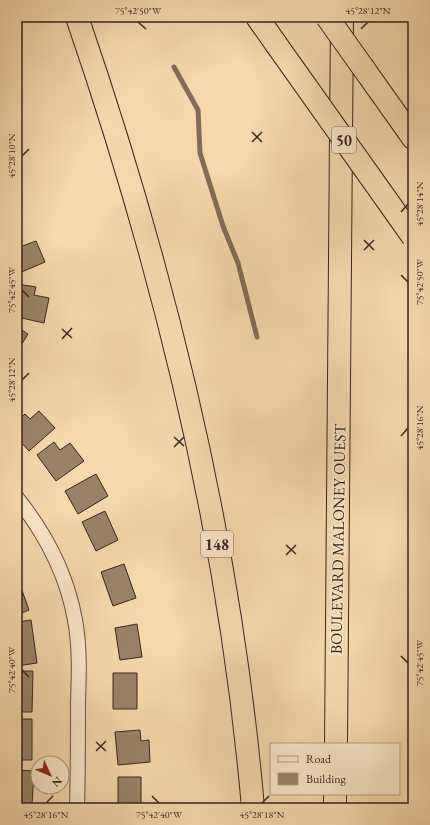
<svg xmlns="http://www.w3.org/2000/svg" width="430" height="825" font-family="'EB Garamond',serif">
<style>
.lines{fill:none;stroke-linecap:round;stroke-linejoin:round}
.stream{stroke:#816c57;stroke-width:5}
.building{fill:#998368;stroke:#352620}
.street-casing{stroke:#655243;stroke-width:16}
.highway-casing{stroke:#352620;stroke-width:24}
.street{stroke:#f8e6c8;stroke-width:14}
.highway{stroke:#f5d8ab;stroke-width:22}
.highway-bridge-casing{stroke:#352620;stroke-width:24;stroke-linecap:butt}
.highway-bridge{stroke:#f5d8ab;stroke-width:22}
.ticks{fill:none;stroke:#352620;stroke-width:1.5}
.labels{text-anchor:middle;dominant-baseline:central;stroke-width:3.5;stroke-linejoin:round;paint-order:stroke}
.shield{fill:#f8e6c8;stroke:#706052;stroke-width:1}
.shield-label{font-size:15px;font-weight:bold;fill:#352620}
.street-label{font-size:16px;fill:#352620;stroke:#f8e6c8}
.neatline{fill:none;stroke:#352620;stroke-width:1.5}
.ticks-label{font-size:10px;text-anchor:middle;fill:#352620}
</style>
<rect width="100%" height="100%" fill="#f5d8ab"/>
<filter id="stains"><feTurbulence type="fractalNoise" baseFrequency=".005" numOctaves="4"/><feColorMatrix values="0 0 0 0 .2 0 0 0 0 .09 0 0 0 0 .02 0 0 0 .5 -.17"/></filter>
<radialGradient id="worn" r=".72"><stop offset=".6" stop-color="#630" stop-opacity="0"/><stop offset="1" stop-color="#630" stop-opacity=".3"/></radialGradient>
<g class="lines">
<!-- stream -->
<path class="stream" d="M174,67L198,110L200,153L223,226L238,263L257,337"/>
</g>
<!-- building -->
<path class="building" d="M36,241L45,262L17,274V248Z
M17,284L36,287L34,295L49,298L44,323L17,317Z
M17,327L28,334L17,352Z
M39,411L55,428L29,451L17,438V421L25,414L30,419Z
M54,442L60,450L70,443L84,461L56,481L37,455Z
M96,474L108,496L78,514L65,491Z
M105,511L118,540L96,551L82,522Z
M124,564L136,598L113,606L101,572Z
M18,579L29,610L17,615V580Z
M31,620L37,663L17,666V622Z
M137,624L142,657L120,660L115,628Z
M17,671H33L32,712H17Z
M113,673H137V709H113Z
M17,719H32V760H17Z
M140,730L141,741L149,740L150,762L118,765L115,732Z
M17,770L34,771L32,805L17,804Z
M118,777H141V807H118Z"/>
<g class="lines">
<defs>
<path id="street" d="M17,498C45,533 67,575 75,620C80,647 79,675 78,702C78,737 78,773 77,808"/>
<path id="highway" d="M77,17C165,273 230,538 253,808
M257,17L276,44
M364,69L413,138
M336,744L342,17
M335,808V794"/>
</defs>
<!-- street casing -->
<use href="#street" class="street-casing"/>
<!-- highway casing -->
<use href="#highway" class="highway-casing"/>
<!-- street -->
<use href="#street" class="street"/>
<!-- highway -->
<use href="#highway" class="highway"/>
<defs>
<path id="highway-bridge" d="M327,17L364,69
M276,44L413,237"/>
</defs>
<!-- highway-bridge casing -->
<use href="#highway-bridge" class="highway-bridge-casing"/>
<!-- highway-bridge -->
<use href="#highway-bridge" class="highway-bridge"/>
</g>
<!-- ticks -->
<path class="ticks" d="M138,22L146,29M361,29L368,22M252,132L262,142M252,142L262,132M22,156L29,149M401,212L408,204M364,240L374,250M364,250L374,240M401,275L408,282M22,290L29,297M62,329L72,338M62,339L72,328M22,380L29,373M401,436L408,428M174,437L184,446M174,447L184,437M286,545L296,554M286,555L296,545M401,656L408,663M22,670L29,677M96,742L106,751M96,751L106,741M152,796L159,803M46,803L53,796M262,803L269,796"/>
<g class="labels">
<!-- shield labels -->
<g class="shield">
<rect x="332" y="127" width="24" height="26" rx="3"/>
<rect x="201" y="531" width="32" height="26" rx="3"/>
</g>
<g class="shield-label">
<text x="344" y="140">50</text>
<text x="217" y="544">148</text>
</g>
<!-- street labels -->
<g class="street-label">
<text transform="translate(338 539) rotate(-89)">BOULEVARD MALONEY OUEST</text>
</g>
</g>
<!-- margin -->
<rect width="430" height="825" fill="none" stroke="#f5d8ab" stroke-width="44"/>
<!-- legend -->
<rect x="270" y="743" width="130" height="52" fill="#f8e6c8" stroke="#aa9985"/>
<rect x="278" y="756" width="20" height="6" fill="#f8e6c8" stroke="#aa9985"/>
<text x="306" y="763" font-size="12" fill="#352620">Road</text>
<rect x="278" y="773" width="20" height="12" fill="#998368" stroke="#aa9985"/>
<text x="306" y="783" font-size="12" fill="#352620">Building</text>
<!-- north arrow -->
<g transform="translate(50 775) rotate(134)"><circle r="19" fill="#f8e6c8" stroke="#aa9985"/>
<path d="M0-3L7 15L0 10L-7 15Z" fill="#8f2418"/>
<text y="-6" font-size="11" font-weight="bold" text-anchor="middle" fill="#352620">N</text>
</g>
<rect x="22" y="22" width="386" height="781" class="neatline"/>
<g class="ticks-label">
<text x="138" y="14">75°42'50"W</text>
<text x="368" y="14">45°28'12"N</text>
<text transform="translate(11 156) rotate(-90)" y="4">45°28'10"N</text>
<text transform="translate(419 204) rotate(-90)" y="4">45°28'14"N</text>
<text transform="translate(419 282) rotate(-90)" y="4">75°42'50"W</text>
<text transform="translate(11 290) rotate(-90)" y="4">75°42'45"W</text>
<text transform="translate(11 380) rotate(-90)" y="4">45°28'12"N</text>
<text transform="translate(419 428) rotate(-90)" y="4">45°28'16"N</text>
<text transform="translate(419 663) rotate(-90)" y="4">75°42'45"W</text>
<text transform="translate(11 670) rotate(-90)" y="4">75°42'40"W</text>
<text x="46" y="818">45°28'16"N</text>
<text x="159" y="818">75°42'40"W</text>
<text x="262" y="818">45°28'18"N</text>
</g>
<rect width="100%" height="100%" filter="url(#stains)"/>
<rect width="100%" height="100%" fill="url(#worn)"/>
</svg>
